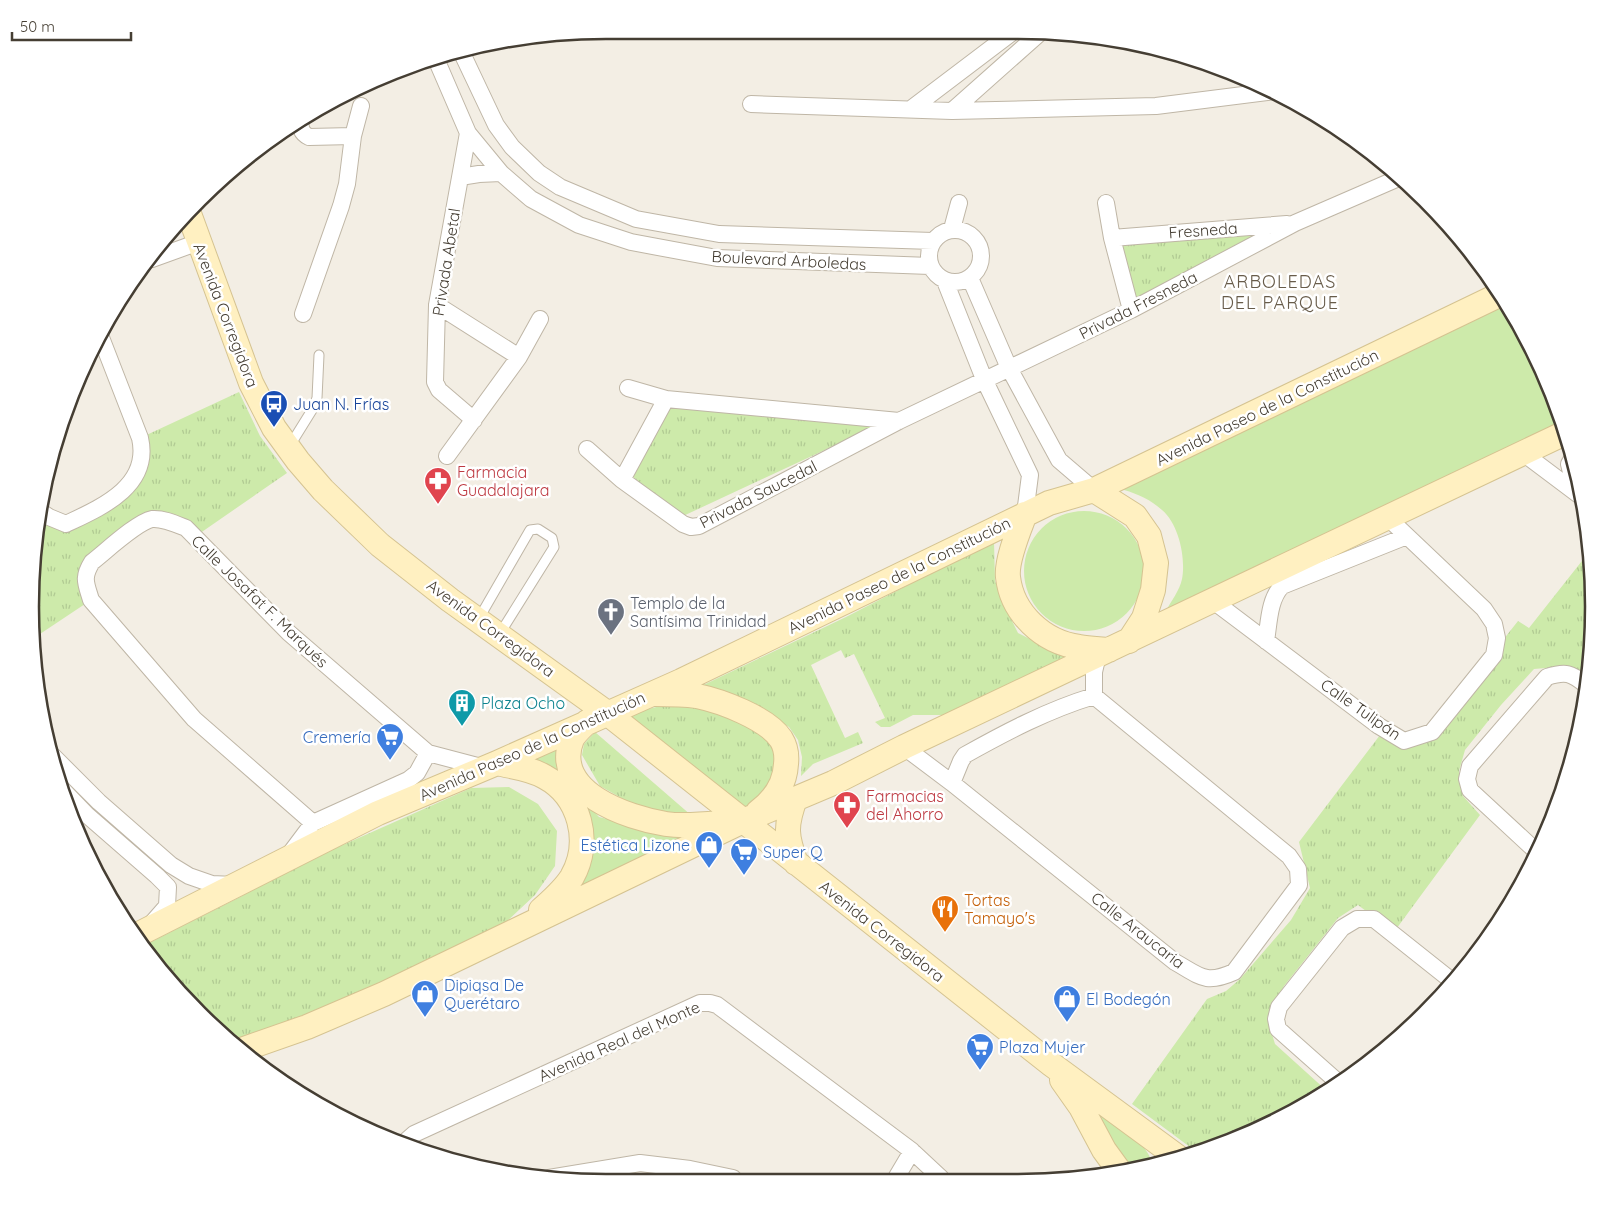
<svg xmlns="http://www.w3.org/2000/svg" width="1624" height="1213" font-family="Quicksand,sans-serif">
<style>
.grass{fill:url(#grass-tufts)}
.garden{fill:#cdeaaa}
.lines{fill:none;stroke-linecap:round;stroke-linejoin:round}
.lane-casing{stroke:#bfb6a6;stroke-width:11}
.street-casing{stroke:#bfb6a6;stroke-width:18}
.secondary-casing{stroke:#d5c391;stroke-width:26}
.lane{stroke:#fff;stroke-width:9}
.street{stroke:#fff;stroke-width:16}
.secondary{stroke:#fff0c1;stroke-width:24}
.labels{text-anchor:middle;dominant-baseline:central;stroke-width:5;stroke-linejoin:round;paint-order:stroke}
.street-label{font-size:16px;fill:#453e33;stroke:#fff}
.transit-label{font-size:16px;fill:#164399;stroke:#fff;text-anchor:start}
.health-label{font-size:16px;fill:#be3a42;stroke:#fff;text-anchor:start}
.worship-label{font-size:16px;fill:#5b616d;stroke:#fff;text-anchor:start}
.culture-label{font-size:16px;fill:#0d838f;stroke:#fff;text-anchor:start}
.shop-label{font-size:16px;fill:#366cbe;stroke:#fff;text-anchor:start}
.food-label{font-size:16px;fill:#c56008;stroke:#fff;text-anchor:start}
.neighbourhood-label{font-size:18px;letter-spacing:1px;fill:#685c4a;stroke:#fff}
.rim{fill:none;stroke:#453e33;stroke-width:2.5}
</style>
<defs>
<pattern id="grass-tufts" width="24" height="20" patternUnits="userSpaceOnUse" patternTransform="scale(1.25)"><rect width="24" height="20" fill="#cdeaaa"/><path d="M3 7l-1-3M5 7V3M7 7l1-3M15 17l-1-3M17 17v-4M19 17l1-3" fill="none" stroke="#b1ca93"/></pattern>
</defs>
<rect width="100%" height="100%" fill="#f3eee4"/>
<!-- grass -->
<path class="grass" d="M1270,234L1135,300L1121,244Z
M239,392L260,436L287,473L196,536L143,522L92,562L91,600L31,640L39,520L41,519L66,524L130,485L140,438Z
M670,405L887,421L681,517L632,476Z
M994,541L995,581L1007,611L1018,633L1070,659L944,715H913L890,727H881L875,722L885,718L854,654L845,658L841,650L811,665L845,738L858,732L863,743L813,764L801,776L802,757L798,740L789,727L747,702L693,690L846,617Z
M1589,552L1594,606L1586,685L1558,667L1534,669L1501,705L1465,750L1459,771L1463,796L1480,815L1394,932L1358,905L1338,918L1284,986L1267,1018L1275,1044L1327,1091L1198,1153L1132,1104L1207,999L1226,991L1240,979L1291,920L1310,888L1299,842L1380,735L1429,734L1518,621L1529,628Z
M673,703L706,708L744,721L769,738L778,765L769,793L745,812L623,715Z
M595,732L692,816L666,815L632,804L600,786L582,755L584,744Z
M509,787L538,804L557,831L555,866L535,895L505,923L304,1019L233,1040L199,1014L143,946L242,896L291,868L471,788Z"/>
<!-- garden -->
<path class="garden" d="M1506,304L1550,386L1562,426L1166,611C1171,601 1180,590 1182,579C1186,559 1179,524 1162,510C1151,500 1138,494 1124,490L1121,484Z
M1024 571a60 60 0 1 1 120 0a60 60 0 1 1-120 0Z
M560,748L563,778L599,817L683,838L569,895L585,819L524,762Z
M1069,1084C1088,1099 1151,1142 1152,1164L1127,1170Z"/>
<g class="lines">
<defs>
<path id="lane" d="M289,447L312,410L317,398L319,355
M478,620L530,530L538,529L552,538L554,547L499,635"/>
<path id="street" d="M460,49L496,125L512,147L539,173L560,187L636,219L719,234L933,241
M436,59L468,133L501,173L531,199L579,225L631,242L717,258L930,266
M751,104L952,111L1156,106L1275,91
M911,109L1014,31
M952,111L1042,31
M301,120C300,128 301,133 309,137L353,136
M468,133L437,305L435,382L439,390L474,420
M460,177L479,174L501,173
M1106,203L1112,238L1131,310
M952,229L959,203
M929 256a26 26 0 1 1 52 0a26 26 0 1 1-52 0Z
M1112,238L1287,224
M152,259L199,242
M970,278L1009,368L1059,460L1094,490
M945,281L984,379L1030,475L1025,514
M437,305L519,357
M303,314L341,206L347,184L353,136L361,106
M628,388L666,399
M587,449L622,480L683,524L691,527L699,526L899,421L1131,310L1295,223L1401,177
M1523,453L1583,498
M447,456L519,357L540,319
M1572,459L1569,464L1576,492
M622,480L666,399L899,421
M40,511L49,517L66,524C102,507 151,486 140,438L100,335
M1212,600L1379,726L1404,741L1432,732L1494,655L1497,638L1494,624L1484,609L1387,517
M1266,641C1269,623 1269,599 1282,586L1407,536
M1094,696V672L1098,655
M904,747L952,783L1175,962C1200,976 1205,985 1234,972L1299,885L1298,869L1289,856L1094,696C1048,710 1006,732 965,755L961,761L952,783
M53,756L99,802L171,865L189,876L212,884L234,885
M60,787L87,815L157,876L168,887L167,906L153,922
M313,823L194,719L91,600C86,583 82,578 92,562C105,552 137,522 152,519C163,518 176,524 186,528L289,633L428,753L485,768
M1537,852L1470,790L1467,779L1470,766L1547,677C1566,671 1571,673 1586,685
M289,855L313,823L408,780L417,773L428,753
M1340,1084L1278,1029L1276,1019L1279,1007L1342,928L1357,919H1374L1452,981
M405,1145L406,1141L414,1134L700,1003H710L717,1005L912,1151L941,1178
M549,1178L640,1163L690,1169L733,1178
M896,1178L912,1151"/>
<path id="secondary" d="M188,211L251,383L274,428L298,461L323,490L380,545L450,600L607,713L1051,1064L1179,1158
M1094,490L1135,516L1149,536L1156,563L1153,590L1144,618L1129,641
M1025,514C1019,530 1006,560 1008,577C1012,613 1043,642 1079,647C1089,649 1099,649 1109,650
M655,694C669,694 683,694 697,696C721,701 767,718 781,739C786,747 787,755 786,764C785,784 774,800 758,812
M587,722C582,727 575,733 572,739C550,792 628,818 666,824C686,827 707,824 728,822
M497,763C513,767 530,768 545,777C580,796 592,842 572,877C564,890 552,900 541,910
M795,799C785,826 786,836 796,863
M135,936L378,813L497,763L681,681L1049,503L1094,490L1501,294
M244,1049L307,1027L384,994L743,821L833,783L904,747L1565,433
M1062,1080L1081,1107L1104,1150L1120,1172"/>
</defs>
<!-- lane casing -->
<use href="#lane" class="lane-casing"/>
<!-- street casing -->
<use href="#street" class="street-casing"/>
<!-- secondary casing -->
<use href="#secondary" class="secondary-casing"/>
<!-- lane -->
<use href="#lane" class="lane"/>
<!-- street -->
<use href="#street" class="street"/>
<!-- secondary -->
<use href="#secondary" class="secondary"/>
</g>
<!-- icons -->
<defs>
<symbol id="bus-pin" viewBox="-11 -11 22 30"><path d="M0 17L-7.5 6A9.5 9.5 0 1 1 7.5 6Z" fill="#1a4fb4" stroke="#fff"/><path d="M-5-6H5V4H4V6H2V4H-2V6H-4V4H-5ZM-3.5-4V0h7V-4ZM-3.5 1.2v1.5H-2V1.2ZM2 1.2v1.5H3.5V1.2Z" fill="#fff"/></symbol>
<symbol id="pharmacy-pin" viewBox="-11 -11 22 30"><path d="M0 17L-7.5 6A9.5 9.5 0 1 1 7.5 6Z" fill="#e0444e" stroke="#fff"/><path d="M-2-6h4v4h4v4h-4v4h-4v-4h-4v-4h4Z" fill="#fff"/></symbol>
<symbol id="church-pin" viewBox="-11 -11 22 30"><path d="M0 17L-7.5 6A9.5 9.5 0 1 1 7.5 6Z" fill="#6b7280" stroke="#fff"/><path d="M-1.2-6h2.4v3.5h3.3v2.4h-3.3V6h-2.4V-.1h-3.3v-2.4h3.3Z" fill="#fff"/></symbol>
<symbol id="building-pin" viewBox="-11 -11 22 30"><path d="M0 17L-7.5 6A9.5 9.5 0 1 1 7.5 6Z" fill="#0f9aa8" stroke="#fff"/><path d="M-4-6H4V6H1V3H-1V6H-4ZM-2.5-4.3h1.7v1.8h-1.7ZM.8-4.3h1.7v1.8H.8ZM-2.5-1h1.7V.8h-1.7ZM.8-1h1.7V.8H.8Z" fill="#fff"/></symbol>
<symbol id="supermarket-pin" viewBox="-11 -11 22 30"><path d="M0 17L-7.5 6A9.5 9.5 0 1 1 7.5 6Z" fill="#3f7fe0" stroke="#fff"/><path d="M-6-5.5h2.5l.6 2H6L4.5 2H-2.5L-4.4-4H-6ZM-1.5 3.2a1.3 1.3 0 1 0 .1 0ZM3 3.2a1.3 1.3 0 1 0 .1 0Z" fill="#fff"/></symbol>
<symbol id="shop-pin" viewBox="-11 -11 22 30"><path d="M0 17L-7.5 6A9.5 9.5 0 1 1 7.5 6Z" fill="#3f7fe0" stroke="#fff"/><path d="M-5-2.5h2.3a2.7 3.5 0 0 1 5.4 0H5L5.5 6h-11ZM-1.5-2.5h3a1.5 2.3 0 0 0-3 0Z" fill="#fff"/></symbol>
<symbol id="restaurant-pin" viewBox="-11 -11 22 30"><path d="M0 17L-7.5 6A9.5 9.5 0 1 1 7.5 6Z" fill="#e8710a" stroke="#fff"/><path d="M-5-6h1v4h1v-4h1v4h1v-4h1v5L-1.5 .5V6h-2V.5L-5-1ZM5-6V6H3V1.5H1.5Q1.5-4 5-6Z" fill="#fff"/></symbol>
</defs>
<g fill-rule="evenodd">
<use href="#bus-pin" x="258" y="388" width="32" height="43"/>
<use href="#pharmacy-pin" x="422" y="465" width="32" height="43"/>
<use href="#church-pin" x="595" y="596" width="32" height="43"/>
<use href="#building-pin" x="446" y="687" width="32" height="43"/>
<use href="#supermarket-pin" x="374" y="721" width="32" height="43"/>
<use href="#pharmacy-pin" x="831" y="789" width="32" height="43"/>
<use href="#shop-pin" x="693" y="829" width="32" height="43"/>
<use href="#supermarket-pin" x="728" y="836" width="32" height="43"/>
<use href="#restaurant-pin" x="929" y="893" width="32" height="43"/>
<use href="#shop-pin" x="409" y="978" width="32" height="43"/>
<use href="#shop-pin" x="1051" y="983" width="32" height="43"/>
<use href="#supermarket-pin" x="964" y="1031" width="32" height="43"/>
</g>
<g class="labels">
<!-- street labels -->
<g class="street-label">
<text transform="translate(1203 230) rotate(-4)">Fresneda</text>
<text transform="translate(789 260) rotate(3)">Boulevard Arboledas</text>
<text transform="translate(446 262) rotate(-81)">Privada Abetal</text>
<text transform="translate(1138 305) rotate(-27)">Privada Fresneda</text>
<text transform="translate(226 315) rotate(69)">Avenida Corregidora</text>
<text transform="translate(1267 407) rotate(-26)">Avenida Paseo de la Constitución</text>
<text transform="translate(758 494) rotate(-27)">Privada Saucedal</text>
<text transform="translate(899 575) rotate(-26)">Avenida Paseo de la Constitución</text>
<text transform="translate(260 601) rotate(44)">Calle Josafat F. Marqués</text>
<text transform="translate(491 628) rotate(36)">Avenida Corregidora</text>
<text transform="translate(1361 709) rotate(35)">Calle Tulipán</text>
<text transform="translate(532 746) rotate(-24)">Avenida Paseo de la Constitución</text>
<text transform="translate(1138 930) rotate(38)">Calle Araucaria</text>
<text transform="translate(882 931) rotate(38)">Avenida Corregidora</text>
<text transform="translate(619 1041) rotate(-24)">Avenida Real del Monte</text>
</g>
<!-- transit labels -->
<g class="transit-label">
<text x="293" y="404">Juan N. Frías</text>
</g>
<!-- health labels -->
<g class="health-label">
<text x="457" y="472">Farmacia<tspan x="457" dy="18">Guadalajara</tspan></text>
<text x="866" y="796">Farmacias<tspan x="866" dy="18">del Ahorro</tspan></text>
</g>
<!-- worship labels -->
<g class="worship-label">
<text x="630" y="603">Templo de la<tspan x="630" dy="18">Santísima Trinidad</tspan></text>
</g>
<!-- culture labels -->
<g class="culture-label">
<text x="481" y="703">Plaza Ocho</text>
</g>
<!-- shop labels -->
<g class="shop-label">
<text x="371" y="737" text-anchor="end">Cremería</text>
<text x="690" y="845" text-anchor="end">Estética Lizone</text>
<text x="763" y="852">Super Q</text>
<text x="444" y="985">Dipiqsa De<tspan x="444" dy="18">Querétaro</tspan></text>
<text x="1086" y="999">El Bodegón</text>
<text x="999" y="1047">Plaza Mujer</text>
</g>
<!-- food labels -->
<g class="food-label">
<text x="964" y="900">Tortas<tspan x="964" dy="18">Tamayo's</tspan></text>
</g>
<!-- neighbourhood labels -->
<g class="neighbourhood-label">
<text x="1280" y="281">ARBOLEDAS<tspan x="1280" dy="21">DEL PARQUE</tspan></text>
</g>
</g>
<!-- crop -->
<path d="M0 0H1624V1213H0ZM606 39H1018A567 567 0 0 1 1585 606V607A567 567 0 0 1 1018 1174H606A567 567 0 0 1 39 607V606A567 567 0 0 1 606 39Z" fill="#fff" fill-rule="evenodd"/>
<path class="rim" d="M606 39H1018A567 567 0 0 1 1585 606V607A567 567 0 0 1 1018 1174H606A567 567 0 0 1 39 607V606A567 567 0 0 1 606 39Z"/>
<!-- scale -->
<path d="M12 32v8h119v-8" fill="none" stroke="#453e33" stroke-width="2.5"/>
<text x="20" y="32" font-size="15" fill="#453e33" stroke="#ffffff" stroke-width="4" paint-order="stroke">50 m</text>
</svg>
